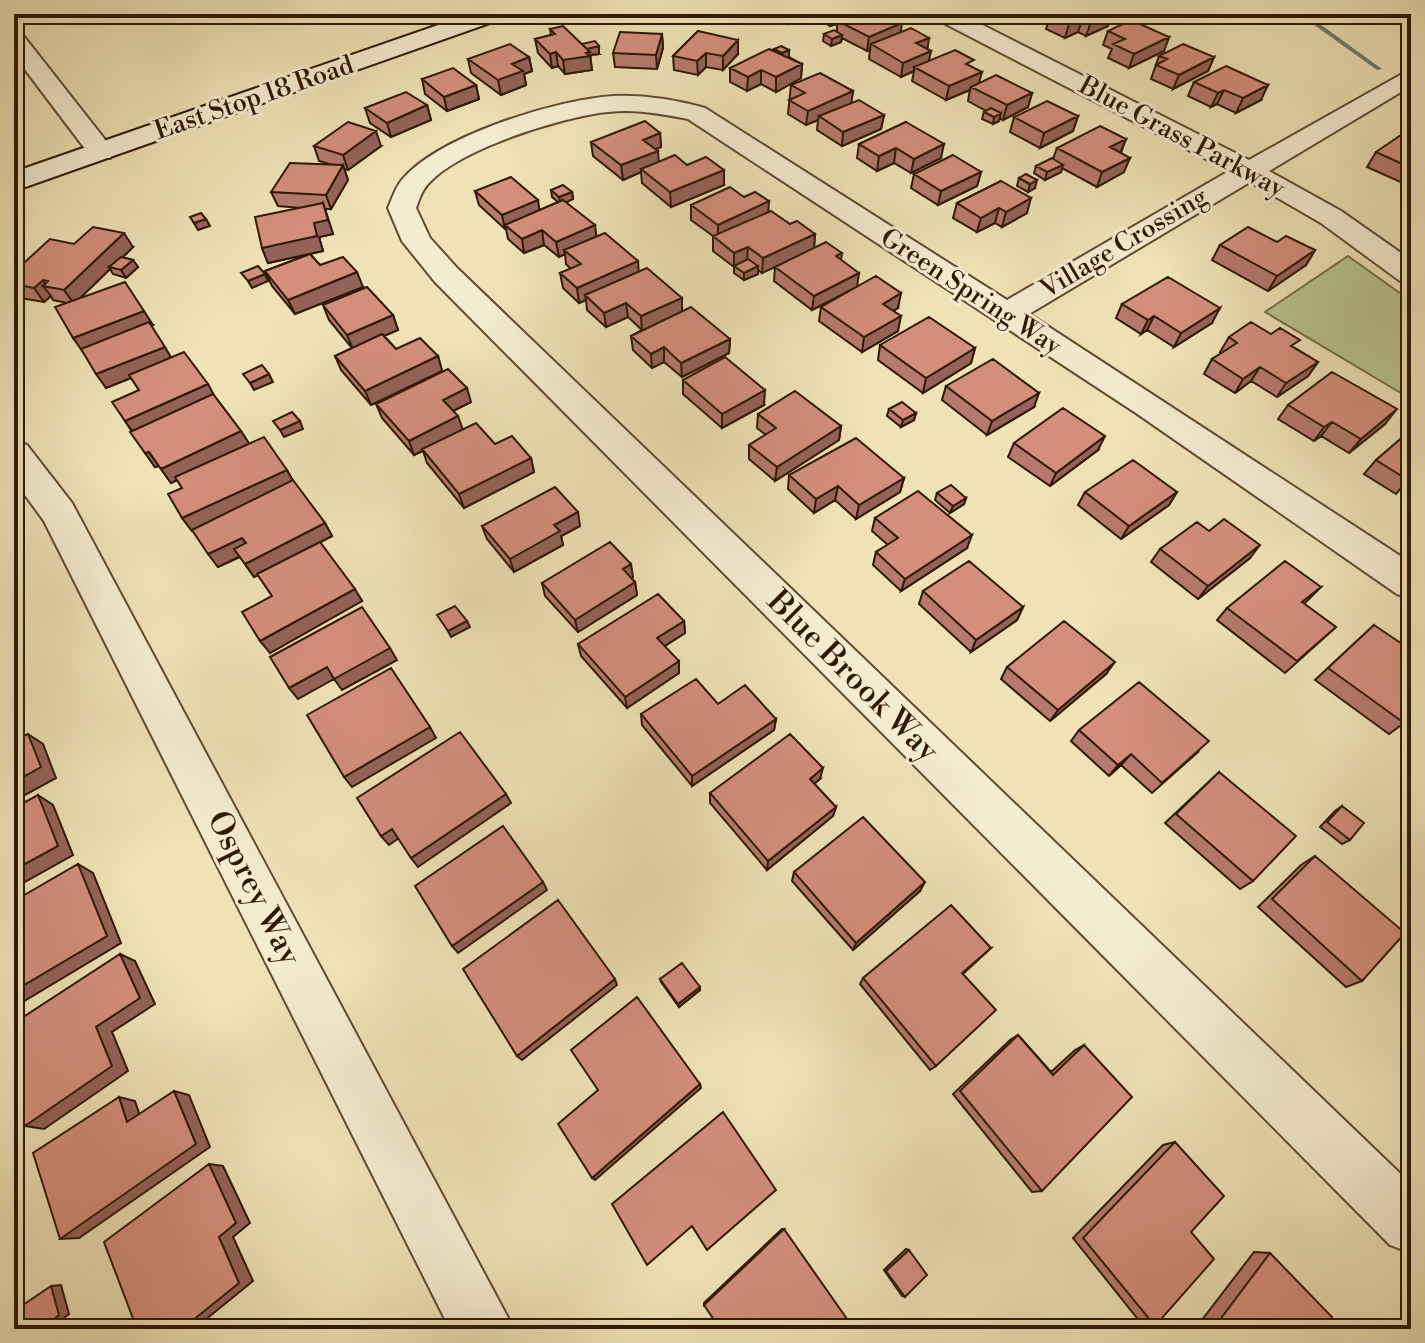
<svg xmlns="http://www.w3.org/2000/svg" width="1425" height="1343" font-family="'Libre Bodoni',serif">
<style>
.green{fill:#b9c38d;stroke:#746e49;stroke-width:2}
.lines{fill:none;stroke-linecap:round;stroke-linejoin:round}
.stream{fill:#6f7b6d;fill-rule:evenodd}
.street-casing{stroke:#5f4a31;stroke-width:4}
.secondary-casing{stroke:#2f1805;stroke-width:4}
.path{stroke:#2f1805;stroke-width:4;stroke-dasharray:5 3;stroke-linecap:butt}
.street{fill:#f4ecd0;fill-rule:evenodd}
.secondary{fill:#f4ecd0;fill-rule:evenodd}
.wall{fill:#b57a6b;stroke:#2f1805;stroke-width:2}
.shaded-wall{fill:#946357;stroke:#2f1805;stroke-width:2}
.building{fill:#d38e7c;stroke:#2f1805;stroke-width:2}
.labels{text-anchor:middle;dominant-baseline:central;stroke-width:6;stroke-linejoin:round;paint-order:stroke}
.far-street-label{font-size:26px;fill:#2f1805;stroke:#f4ecd0}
.street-label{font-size:32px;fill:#2f1805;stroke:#f4ecd0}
</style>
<rect width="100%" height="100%" fill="#eee2b6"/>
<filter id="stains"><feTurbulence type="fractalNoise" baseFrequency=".0025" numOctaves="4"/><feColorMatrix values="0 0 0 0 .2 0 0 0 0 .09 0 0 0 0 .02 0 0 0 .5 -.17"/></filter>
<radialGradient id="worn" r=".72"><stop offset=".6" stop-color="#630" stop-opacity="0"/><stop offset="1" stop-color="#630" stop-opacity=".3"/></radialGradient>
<!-- green -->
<path class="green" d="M1348,256L1411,301V399L1265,312Z"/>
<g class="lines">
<!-- stream -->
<path class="stream" d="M1299,14H1306L1382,69L1377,70Z"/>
<defs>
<path id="street" d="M933,14H961L1249,160L1411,69V86L1269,171L1341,211L1411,260V283L1400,281L1321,223L1250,182L1029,314L1411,563V599L1397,594L1136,413L688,119C662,114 635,109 608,112C564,116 446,152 423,191C420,196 418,203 416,208L430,238L457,268L1411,1184V1253L1390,1245L435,282L402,241L388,208C392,199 395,189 401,181C437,136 558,99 614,96C645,95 676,100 705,108L1007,300L1229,171L936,19Z
M14,32L22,34L110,146L114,152L110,158H92L14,55Z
M14,441L27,445L72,503L514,1329H450L44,521L14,480Z"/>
<path id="secondary" d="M470,14H505L501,19L14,191V172Z"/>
</defs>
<!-- street casing -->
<use href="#street" class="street-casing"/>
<!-- secondary casing -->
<use href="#secondary" class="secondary-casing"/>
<!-- path -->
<path class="path" d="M1402,326L1411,319"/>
<!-- street -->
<use href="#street" class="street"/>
<!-- secondary -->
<use href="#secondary" class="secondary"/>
</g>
<!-- wall -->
<path class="wall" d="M176,14H236L230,20Z
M780,14H798V20L788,24L780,20Z
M808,14H884L901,33L927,49L929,61L972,67L979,83L1032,93L1028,107L1003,120L1000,118L999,121L993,124L982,119L984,112L986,111L968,101L970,90L946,100L912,81L914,71L901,77L869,59L870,50L867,51L842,38L841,42L831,46L823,41L824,34L837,31V24L830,26Z
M1112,14L1108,26L1086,36L1078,32L1065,38L1046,29L1050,16Z
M550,29L582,44L599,54L590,55L592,70L565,74L558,66L552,68L538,53L535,39L551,35Z
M698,31L738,54L723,70L706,67L698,75L674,70L673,56Z
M1108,31L1169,37L1164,51L1129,68L1108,58L1112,49L1103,45Z
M662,34L663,48L657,69L615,67L613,53Z
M774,49L802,64L801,78L776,92L761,84L747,91L730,82V68L773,51Z
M1159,56L1214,57L1208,71L1173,89L1151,79Z
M529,57L532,71L524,74L526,85L501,95L471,73L468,59Z
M422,79L476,85L479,99L447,111L425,94Z
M1194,82L1261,100L1236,113L1217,104L1211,107L1188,96Z
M791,85L853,91L851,103L884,115L881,129L842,146L817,130L818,120L806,125L788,114Z
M427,105L431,120L391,137L370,123L365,108Z
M1078,116L1073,131L1040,148L1010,132L1014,117Z
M906,122L941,158L911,173L894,163L877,171L857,158L859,144Z
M660,133L661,147L656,149L658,161L687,165L724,185L671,207L642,183L641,172L623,180L593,156L591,142Z
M1126,139L1121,153L1124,172L1097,187L1062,168L1061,172L1045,180L1034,173L1036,166L1053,159L1057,148Z
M1411,140V183L1407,185L1367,167L1376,152Z
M314,146H381L348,170L344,169L348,180L331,209H325L333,234L319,237L323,251L310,254L320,265L363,287L295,314L272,286L265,271L309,254L268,263L262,248L301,208L278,206L271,192L332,165L319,161Z
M981,172L977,186L938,205L911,188L914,174Z
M1019,178L1035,188L1028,192L1017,186Z
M1001,181L1027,213L1002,227L995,223L977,232L953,218L957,203Z
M551,190L572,192L573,199L566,202L596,236L638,272L682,311L730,339L729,353L682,377L664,362L652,368L633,350L631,336L642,330L628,317L606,327L587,310L586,300L579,303L563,288L560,273L571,269L566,264L565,254L559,257L544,245L524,253L508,239L506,229H505L479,205L475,191L540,210L558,202L552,197Z
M744,197L790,224L815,234L814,248L842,253L841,260L857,287L898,308L893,311L898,331L862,352L819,321L821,307L845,293L812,310L774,281L775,267L787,261L762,273L758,270V274L744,280L734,273V267L713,251V236L691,220V205Z
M1277,242L1315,250L1306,265L1268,291L1212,260L1220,245Z
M74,244L133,247L123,257L133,260L138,267L126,278L113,274L110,269L80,298L153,325L151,326L171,358L216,398L241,431L249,444L287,470L293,481L325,523L332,536L320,542L362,601L270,653L272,596L258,575L254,577L240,557L218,567L193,531H192L182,518V488L177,480L171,483L159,466L155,467L125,421L139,390L131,378L106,388L67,303L53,300L51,296L44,302L14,297V272Z
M1122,304L1212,323L1174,347L1147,330L1141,334L1116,318Z
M323,305L393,315L398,330L384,336L396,349L438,356L442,371L371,405L341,370L335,356L352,348L329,320Z
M1229,337L1295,348L1318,362L1308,376L1277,397L1251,381L1235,393L1204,374L1212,359L1222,353L1220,352Z
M880,345L975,348L971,363L923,393L878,360Z
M683,380L764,405L722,428L683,394Z
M946,386L1034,407L987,435L942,400Z
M471,402L453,411L462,429L495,444L531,458L534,472L464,508L427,463L423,451L414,455L382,418L376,404Z
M1288,405L1385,424L1349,453L1321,436L1314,441L1278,419Z
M889,409L916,413L914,420L901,427L887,416Z
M758,414L841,426L839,440L775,481L749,459V445L766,435L757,428Z
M1411,430V494L1401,488L1396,494L1364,474L1376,460Z
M1014,443L1098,450L1050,486L1008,457Z
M789,475L904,478L900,492L856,519L835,500L814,513L788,489Z
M1085,492H1177L1169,505L1121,539L1078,505Z
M937,493L966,498L964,504L950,513L935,500Z
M875,518L967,548L901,591L873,565L876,552L888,545L872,531Z
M482,526H580L561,536L563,545L514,572L487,539Z
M1209,531L1250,558L1198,599L1151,562L1160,549Z
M633,577L631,578L635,582L637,595L578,632L545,596L542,583Z
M1321,587L1304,604L1336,627L1285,673L1217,620L1227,608Z
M923,591L1023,607L1017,620L971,652L919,604Z
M684,621L685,633L665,646L679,673L627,708L581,656L578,644Z
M1374,625L1404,723L1389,734L1315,680Z
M1007,667L1106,674L1050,721L1001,679Z
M718,704L776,719L774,730L692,786L642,725L641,714Z
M1079,730L1198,752L1152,793L1121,765L1109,776L1071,741Z
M1219,772L1253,881L1240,889L1165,823Z
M820,779L814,784L836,807L833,816L767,870L710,803V793Z
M1342,806L1350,840L1342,844L1320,827L1335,811Z
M1315,856L1362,981L1346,987L1258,907L1301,865Z
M794,872L920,891L853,950L792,881Z
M991,948L963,974L936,1066L930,1070L860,984L863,978Z
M660,979L700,987V990L679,1007L661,982Z
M1411,1029V1049L1402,1041Z
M1018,1035L1051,1072L1075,1050L1084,1045L1042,1191L1032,1192L953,1094L1010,1040Z
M1175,1142L1191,1232L1155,1326L1141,1323L1073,1238L1163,1145Z
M782,1229H784L704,1305V1303Z
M906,1249L909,1250L905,1297L902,1296L884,1270Z
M1254,1252L1270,1253L1324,1329H1195Z
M1081,1325L1087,1327L1089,1329H1078Z"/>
<!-- shaded-wall -->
<path class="shaded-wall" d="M228,14H236L230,20Z
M256,14H300L258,19Z
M798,14V20L788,24V17Z
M832,14H857L838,21L837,24L830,26Z
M1108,14H1112L1108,26L1086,36L1091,22Z
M1083,18L1078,32L1065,38L1069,24Z
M902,23L900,37L871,44L870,50L867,51L869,37Z
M662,34L663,48L657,69L656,55Z
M842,35L841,42L831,46L832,39Z
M1169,37L1164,51L1129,68L1134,54Z
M929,38L927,52L916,43Z
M738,40V54L723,70V56Z
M599,46V54L590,55L592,70L565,74L563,60L585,49Z
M789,50V57L782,60V53Z
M931,51L928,65L914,67V71L901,77L903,63Z
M556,52L558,66L552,68L550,54Z
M706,53V67L698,75L697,61Z
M529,57L532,71L524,74L526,85L501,95L498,80L512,64Z
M1214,57L1208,71L1173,89L1179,75Z
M802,64L801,78L776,92V77Z
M761,70V84L747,91L748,77Z
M982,72L978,86L971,87L970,90L946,100L949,86Z
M476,85L479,99L447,111L444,97Z
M1268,85L1261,100L1236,113L1243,98Z
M1224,90L1217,104L1211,107L1218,93Z
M853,91L851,105L819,116L818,120L806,125L808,111Z
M1032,93L1028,107L1003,120L1007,105Z
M427,105L431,120L391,137L387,123Z
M1001,113L999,121L993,124L994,117Z
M884,115L881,129L842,146L843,132Z
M1078,116L1073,131L1040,148L1044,133Z
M376,131L381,146L348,170L343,155Z
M660,133L661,147L644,154L643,140Z
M1126,139L1120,153L1110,147Z
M944,144L941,158L911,173L914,159Z
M896,148L894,163L877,171L879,156Z
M658,151L659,165L641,169V172L623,180L621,165Z
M1130,158L1124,172L1097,187L1102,172Z
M343,165L348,180L331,209L326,195Z
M1063,165L1061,172L1045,180L1047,172Z
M724,170V185L671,207L670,192Z
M981,172L977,186L938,205L941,191Z
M1037,180L1035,188L1028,192L1030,184Z
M572,192L573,199L561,205L559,197Z
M1031,198L1027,213L1002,227L1006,212Z
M538,200L540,214L505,225L506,229H505L502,215Z
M769,201L768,216L718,240V225Z
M323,203L333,234L319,237L323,251L268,263L262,248L314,223Z
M999,208L995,223L977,232L981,218Z
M206,219L210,226L198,230L194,223Z
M595,225L597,240L564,250L565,254L559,257L556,242Z
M542,230L544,245L524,253L522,239Z
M124,233L133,247L112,268L109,267L110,269L74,304L64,290Z
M815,234L814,249L762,273L763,258Z
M748,247L747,261L734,267V253Z
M1315,250L1306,265L1268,291L1277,276Z
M133,260L138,267L126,278L121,270Z
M638,261L639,275L585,295L586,300L579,303L577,288Z
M758,266V274L744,280V273Z
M357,272L363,287L295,314L288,300Z
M859,273L857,287L812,310L814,296Z
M265,274L268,281L252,288L248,281Z
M43,280L47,287L43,286L51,296L44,302L34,288Z
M901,293L898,308L880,318L883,304Z
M682,298V312L642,331L641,316Z
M626,303L628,317L606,327L604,313Z
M1220,308L1212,323L1174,347L1181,333Z
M144,311L153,325L83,352L73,338Z
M393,315L398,330L353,349L347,335Z
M901,316L898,331L862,352L864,337Z
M1154,316L1147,330L1141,334L1148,320Z
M730,339L729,353L682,377L681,363Z
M165,347L173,361L106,388L96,374Z
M664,347V362L652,368L651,354Z
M975,348L971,363L923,393L926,378Z
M438,356L442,371L371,405L365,391Z
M1318,362L1308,376L1277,397L1286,383Z
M1260,367L1251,381L1235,393L1243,379Z
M269,374L273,382L254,390L250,383Z
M208,384L216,399L135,435L125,421Z
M467,388L471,402L447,414L443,400Z
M765,390L764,405L722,428V414Z
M1039,393L1034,407L987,435L992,421Z
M1397,409L1385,424L1349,453L1361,439Z
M916,413L914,420L901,427L903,420Z
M458,416L463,430L414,455L409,441Z
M300,421L303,429L284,437L280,430Z
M1332,422L1321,436L1314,441L1324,427Z
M841,426L839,440L775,481L777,467Z
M241,431L250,445L171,483L161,469Z
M1105,436L1098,450L1050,486L1056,473Z
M149,452L159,466L155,467L145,453Z
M531,458L534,472L464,508L459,494Z
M287,470L294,483L192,531L182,518Z
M904,478L900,492L856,519L859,505Z
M838,486L835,500L814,513L816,499Z
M1177,492L1169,505L1121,539L1129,526Z
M966,498L964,504L950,513L953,506Z
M578,512L580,526L561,536L563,545L514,572L510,559L554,525Z
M325,523L332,536L254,577L245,564Z
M972,535L967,548L901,591L905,579Z
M242,538L251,551L218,567L208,554Z
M1260,545L1250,558L1198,599L1208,586Z
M631,564L633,577L625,582L623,569Z
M635,582L637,595L578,632L575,620Z
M355,589L362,601L270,653L260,641Z
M1023,607L1017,620L971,652L976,640Z
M467,621L470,627L451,637L448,631Z
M684,621L685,633L658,650L657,638Z
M390,648L397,660L342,690L334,679L298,699L289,688L327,667Z
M679,661V673L627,708L625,697Z
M1115,662L1106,674L1050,721L1058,710Z
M776,719L774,730L692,786V776Z
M430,727L436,738L352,787L344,777Z
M28,734L43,744L56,778L14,801V782Z
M1131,754L1121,765L1109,776L1118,765Z
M823,768L820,779L808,789L810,779Z
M506,794L511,803L418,867L411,858Z
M38,795L53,805L73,855L14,888V870Z
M836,807L833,816L767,870L768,861Z
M392,829L399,838L389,845L381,836Z
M78,864L93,873L121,943L21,1003L14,1001V991Z
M543,882L547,890L458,953L452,946Z
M925,882L920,891L853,950L856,943Z
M120,954L135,961L155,1004L112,1032L128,1071L44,1129L25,1126L96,1027Z
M615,979L617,985L522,1060L517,1056Z
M700,987V990L679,1007L678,1004Z
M700,1084L701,1088L595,1180L592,1178Z
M174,1091L189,1095L210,1147L79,1238L60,1239Z
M119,1097L135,1101L143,1125L127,1122Z
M209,1164L223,1166L250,1223L233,1237L253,1281L194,1329H182L219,1237Z
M61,1285L69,1314L49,1329H41L51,1286Z"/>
<!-- building -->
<path class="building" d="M782,14H797L788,17Z
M855,14H884L902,23L869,37L838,21Z
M1054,14H1108L1091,22L1083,18L1069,24L1050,16Z
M1131,20L1169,37L1134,54L1113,44L1125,39L1108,31Z
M563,26L590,52L586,53L590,56L563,60L556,52L550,54L535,39L555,34L550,29Z
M911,28L929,38L916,43L931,51L903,63L871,44Z
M834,30L842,35L832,39L824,34Z
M698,31L738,40L723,56L706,53L697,61L673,56Z
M620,32L662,34L656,55L613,53Z
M595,41L599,46L587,49L582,44Z
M510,44L529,57L512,64L523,71L498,80L468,59Z
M1183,44L1214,57L1179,75L1156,65L1167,59L1159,56Z
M781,46L789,50L782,53L774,49Z
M769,49L802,64L776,77L761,70L748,77L730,68Z
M955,50L974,60L966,64L982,72L949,86L914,67Z
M1226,66L1268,85L1243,98L1224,90L1218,93L1194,82Z
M453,68L476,85L444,97L422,79Z
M820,73L853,91L808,111L789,100L805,93L791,85Z
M996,75L1032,93L1007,105L971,87Z
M406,92L427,105L387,123L365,108Z
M859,100L884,115L843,132L819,116Z
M1047,101L1078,116L1044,133L1014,117Z
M991,108L1001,113L994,117L984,112Z
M645,121L660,133L643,140L658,151L621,165L591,142Z
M348,122L376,131L343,155L314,146Z
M906,122L944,144L914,159L896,148L879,156L859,144Z
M1100,126L1126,139L1110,147L1130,158L1102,172L1057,148Z
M1401,135L1411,140V168L1376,152Z
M675,155L687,165L706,157L724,170L670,192L641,169Z
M953,155L981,172L941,191L914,174Z
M1052,158L1063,165L1047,172L1036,166Z
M290,163L343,165L326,195L271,192Z
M1026,174L1037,180L1030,184L1019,178Z
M511,177L538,200L502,215L475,191Z
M1001,181L1031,198L1006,212L999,208L981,218L957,203Z
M563,185L572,192L559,197L551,190Z
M730,187L744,197L755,192L769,201L718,225L691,205Z
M563,200L595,225L556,242L542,230L522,239L505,225Z
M323,203L328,220L314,223L317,236L262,248L255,217Z
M771,211L790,224L797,221L815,234L763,258L748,247L734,253L713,236Z
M201,213L206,219L194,223L190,217Z
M93,227L124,233L64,290L43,286L48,281L43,280L34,288L14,284V272L50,239L74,244Z
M1248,227L1277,242L1286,236L1315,250L1277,276L1220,245Z
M605,233L638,261L577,288L560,273L581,264L564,250Z
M826,242L842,253L836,256L859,273L814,296L775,267Z
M310,254L320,265L343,257L357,272L288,300L265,271Z
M121,257L133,260L121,270L109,267Z
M748,259L758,266L744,273L734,266Z
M258,266L265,274L248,281L241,273Z
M647,268L682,298L641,316L626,303L604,313L585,295Z
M876,276L901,293L883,304L901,316L864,337L821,307Z
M1168,277L1220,308L1181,333L1154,316L1148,320L1122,304Z
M125,282L144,311L73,338L55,307Z
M367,287L393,315L347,335L323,305Z
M691,307L730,339L681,363L664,347L651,354L631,336Z
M929,317L975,348L926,378L880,345Z
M149,322L165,347L96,374L81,349Z
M1251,322L1271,334L1280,328L1300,340L1291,346L1318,362L1286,383L1260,367L1243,379L1212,359L1237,343L1229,337Z
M382,334L396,349L420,338L438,356L365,391L335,356Z
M184,352L208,384L125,421L112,402L139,390L129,375Z
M725,357L765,390L722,414L683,380Z
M993,359L1039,393L992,421L946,386Z
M262,365L269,374L250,383L243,374Z
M448,369L467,388L443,400L458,416L409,441L376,404Z
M1332,372L1397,409L1361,439L1332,422L1324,427L1288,405Z
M795,391L841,426L777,467L749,445L776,428L758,414Z
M213,394L241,431L161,469L149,452L145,453L130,432Z
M902,402L916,413L903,420L889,409Z
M1063,408L1105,436L1056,473L1014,443Z
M292,412L300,421L280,430L273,421Z
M476,423L495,444L512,436L531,458L459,494L422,449Z
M1411,430V477L1408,480L1376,460Z
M264,437L287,470L182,518L168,494L182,488L175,477Z
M856,438L904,478L859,505L838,486L816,499L789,475Z
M1133,460L1177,492L1129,526L1085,492Z
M293,480L325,523L245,564L234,549L246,543L242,538L208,554L192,530Z
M951,485L966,498L953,506L937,493Z
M555,487L578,512L554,525L560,531L510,559L482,526Z
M918,491L972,535L905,579L876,552L898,538L875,518Z
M1224,519L1260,545L1208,586L1160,549L1197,522L1209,531Z
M320,542L355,589L260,641L242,612L272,596L257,574Z
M610,542L631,564L623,569L635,582L575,620L542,583Z
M969,561L1023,607L976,640L923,591Z
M1285,561L1321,587L1302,602L1336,627L1297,661L1227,608Z
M658,594L684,621L657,638L679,661L625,697L578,644Z
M455,606L467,621L448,631L437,615Z
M362,607L390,648L334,679L327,667L289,688L270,657Z
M1064,621L1115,662L1058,710L1007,667Z
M1374,625L1411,650V715L1404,723L1328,668Z
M391,668L430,727L344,777L307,715Z
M696,679L718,704L745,685L776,719L692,776L641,714Z
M1139,682L1209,741L1162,783L1131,754L1118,765L1079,730Z
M460,732L506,794L411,858L392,829L381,836L357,798Z
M28,734L41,767L14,782V740Z
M790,734L823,768L810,779L836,807L768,861L710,793Z
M1219,772L1296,836L1253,881L1176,814Z
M38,795L58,846L14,870V808Z
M1342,806L1364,823L1350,840L1327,822Z
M863,817L925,882L856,943L794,872Z
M503,826L543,882L452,946L415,886Z
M1315,856L1405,933L1362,981L1272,899Z
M78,864L107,936L14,991V901Z
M558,900L615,979L517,1056L463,969Z
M951,905L991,948L962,973L996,1010L936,1066L863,978Z
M120,954L140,998L96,1027L112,1066L25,1126L14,1095V1023Z
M682,963L700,987L678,1004L660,979Z
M637,997L700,1084L592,1178L558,1124L598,1090L571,1050Z
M1018,1035L1053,1075L1084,1045L1132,1097L1042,1191L960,1091Z
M174,1091L196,1144L60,1239L33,1153L119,1097L127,1122Z
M723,1112L776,1190L707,1250L692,1226L647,1265L612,1204Z
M1175,1142L1224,1196L1191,1232L1214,1259L1155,1326L1083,1238Z
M209,1164L236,1223L219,1237L239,1283L182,1329H137L104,1242Z
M784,1229L854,1329H720L704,1305Z
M909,1250L927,1275L905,1297L886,1271Z
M1270,1253L1332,1317L1324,1329H1213Z
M51,1286L59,1315L41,1329H26L20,1307Z"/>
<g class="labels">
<!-- far-street labels -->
<g class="far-street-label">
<text transform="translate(254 98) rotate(-19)">East Stop 18 Road</text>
<text transform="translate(1182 137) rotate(28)">Blue Grass Parkway</text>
<text transform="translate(1124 243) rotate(-31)">Village Crossing</text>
<text transform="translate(971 292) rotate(33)">Green Spring Way</text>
</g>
<!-- street labels -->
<g class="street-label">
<text transform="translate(853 676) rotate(45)">Blue Brook Way</text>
<text transform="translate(254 888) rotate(63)">Osprey Way</text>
</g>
</g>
<!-- margin -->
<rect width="1425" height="1343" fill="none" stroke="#eee2b6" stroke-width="48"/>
<rect x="16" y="16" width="1393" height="1311" fill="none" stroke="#2f1805" stroke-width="4"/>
<rect x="24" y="24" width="1377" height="1295" fill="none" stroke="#2f1805" stroke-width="2"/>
<rect width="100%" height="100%" filter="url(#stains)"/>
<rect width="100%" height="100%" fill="url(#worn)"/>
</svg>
